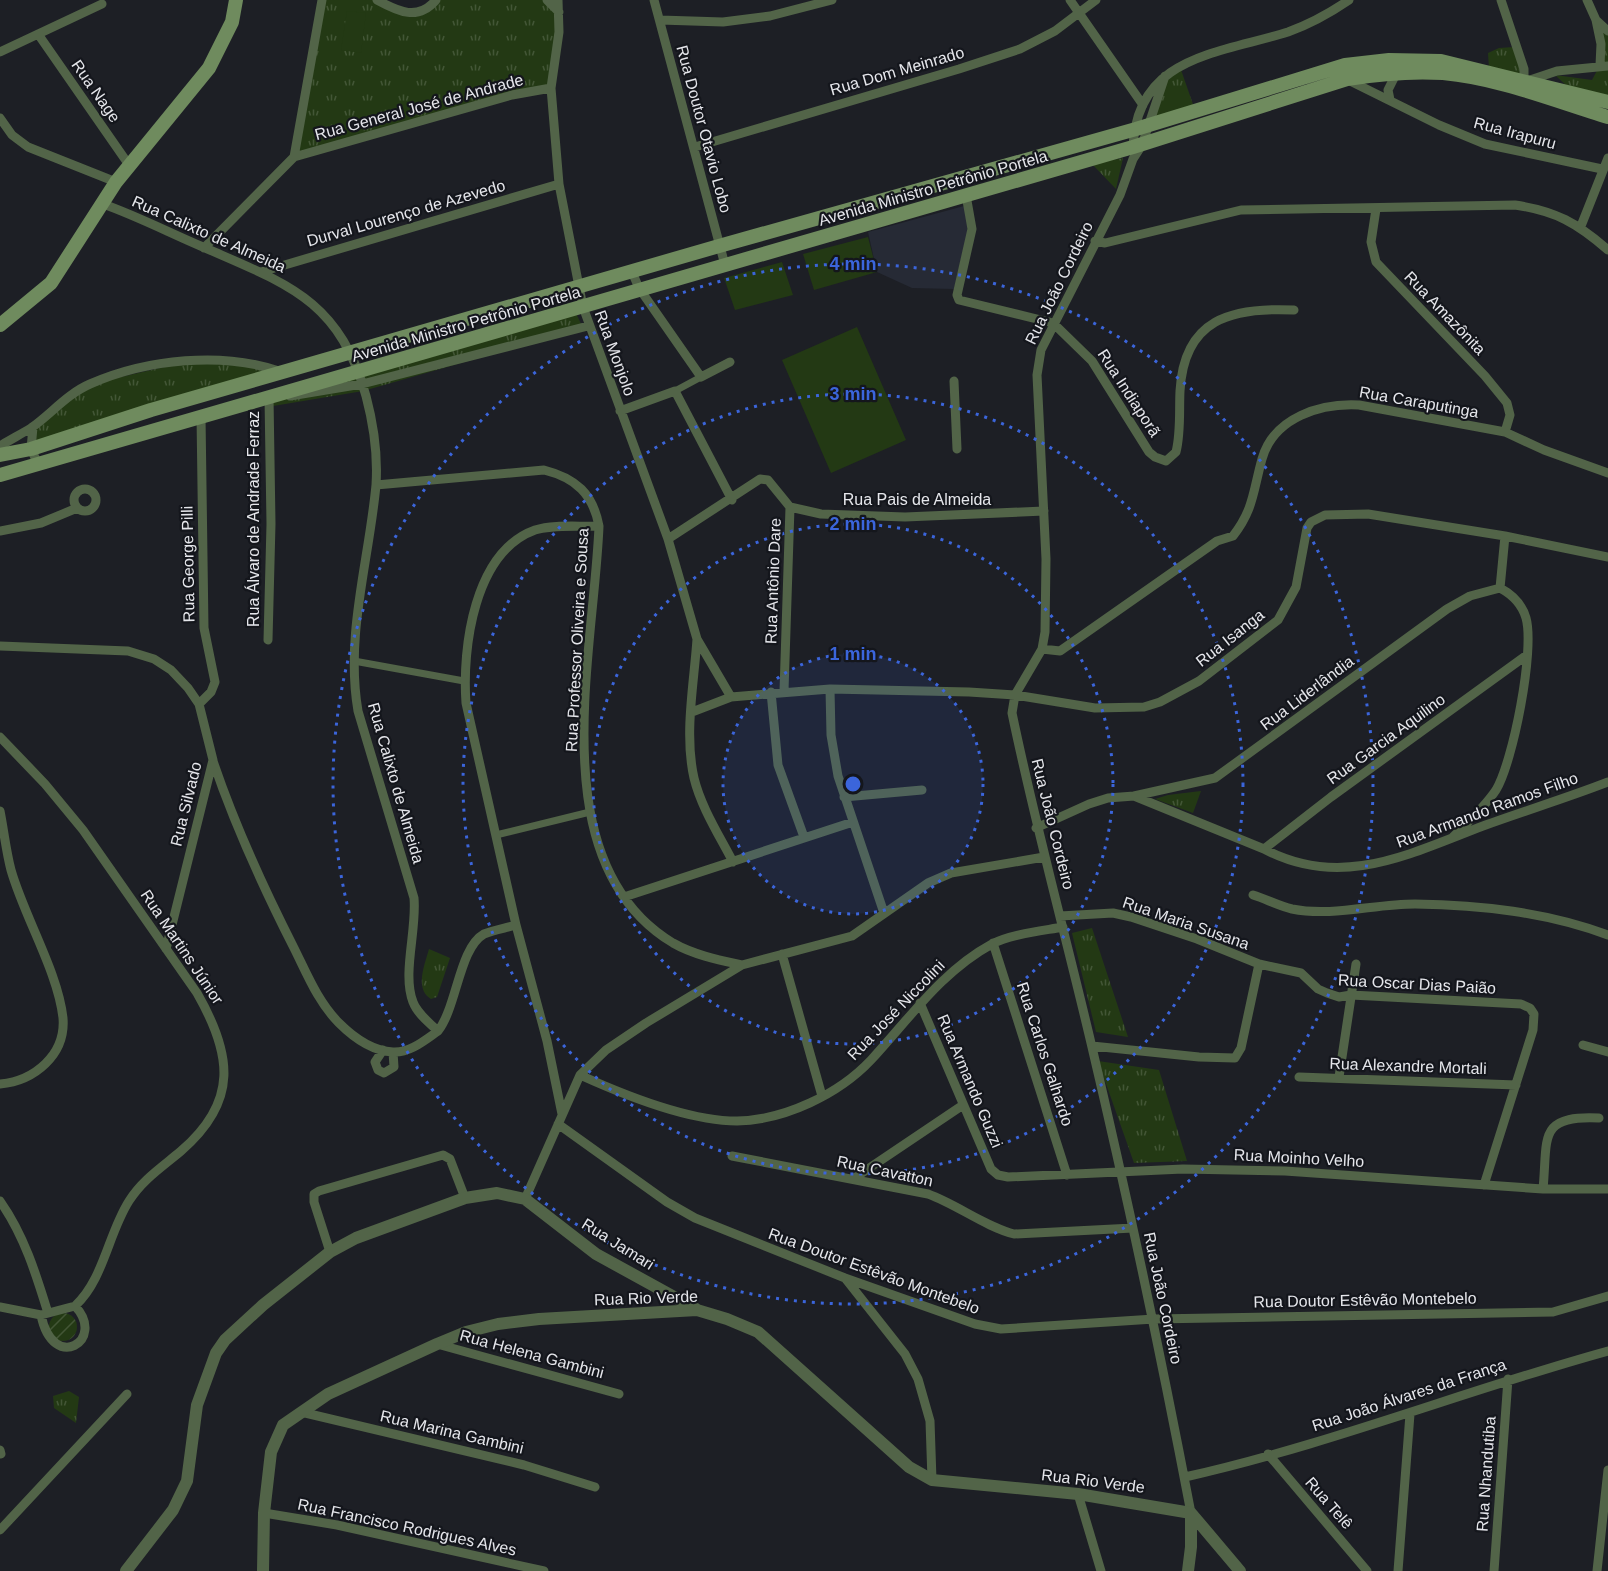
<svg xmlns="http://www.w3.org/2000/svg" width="1608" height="1571" font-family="Helvetica,sans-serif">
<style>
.built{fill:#262a35}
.grass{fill:url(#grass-tufts)}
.garden{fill:url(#garden-furrows)}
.pitch{fill:#233914}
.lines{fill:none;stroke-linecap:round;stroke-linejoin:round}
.pedestrian{stroke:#526448;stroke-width:7}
.minor{stroke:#526448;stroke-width:9}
.tertiary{stroke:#526448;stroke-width:12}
.secondary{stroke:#6f8b5e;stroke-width:14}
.ring{fill:none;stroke:#3b65db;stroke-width:3;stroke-dasharray:3 6}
.labels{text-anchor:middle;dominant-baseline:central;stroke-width:4.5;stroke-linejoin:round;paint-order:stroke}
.street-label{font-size:16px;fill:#e5e6eb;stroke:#14161c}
.centre{fill:#3b65db;stroke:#14161c;stroke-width:3}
.ring-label{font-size:18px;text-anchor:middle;font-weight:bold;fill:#3b65db;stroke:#14161c;stroke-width:4.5;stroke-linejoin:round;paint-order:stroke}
</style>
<defs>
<pattern id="grass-tufts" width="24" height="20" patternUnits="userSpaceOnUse" patternTransform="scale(1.5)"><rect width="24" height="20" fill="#233914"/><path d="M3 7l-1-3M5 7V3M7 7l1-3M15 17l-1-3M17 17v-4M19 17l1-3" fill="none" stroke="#435636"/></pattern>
<pattern id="garden-furrows" width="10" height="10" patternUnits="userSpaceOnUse" patternTransform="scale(1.5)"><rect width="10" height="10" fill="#233914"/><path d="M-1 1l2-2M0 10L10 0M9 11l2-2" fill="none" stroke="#435636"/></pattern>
</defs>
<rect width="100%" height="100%" fill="#1d1f25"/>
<!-- built -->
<path class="built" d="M964,206L968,229L954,289L912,288L877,272L868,232Z"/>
<!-- grass -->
<path class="grass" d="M322,0H378L416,14L435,0H558L551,88L294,157Z
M1598,21L1608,31V99L1568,87L1555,75L1592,80L1600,65Z
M1514,47L1521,74L1489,68L1488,53L1499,48Z
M1180,67L1195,110L1148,125L1159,90Z
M1123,158L1116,189L1092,164Z
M574,309L583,328L363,391L273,406L269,397Z
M191,361H229L282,372L31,449L33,427L90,384Z
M1201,791L1193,813L1155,799L1168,795Z
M1092,928L1128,1037L1096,1032L1072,933Z
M429,949L450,958L437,997L431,999C414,989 425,964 429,949Z
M1098,1061L1159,1070L1187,1161L1134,1163Z
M69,1391L79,1397L76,1423L54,1408L53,1396Z"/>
<!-- garden -->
<path class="garden" d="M49 1327a14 14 0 1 1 28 0a14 14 0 1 1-28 0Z"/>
<!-- pitch -->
<path class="pitch" d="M347,11L366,13L361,53L341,50Z
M868,237L877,272L814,290L803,254Z
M782,262L793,295L735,310L724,278Z
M857,327L906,440L831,473L782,360Z"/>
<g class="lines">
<!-- pedestrian -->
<path class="pedestrian" d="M675,391L701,377
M354,661L464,681
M496,835L590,812"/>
<!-- minor -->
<path class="minor" d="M377,0C399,12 418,21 436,0
M547,0L559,12
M558,0L559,32L551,88L559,184L583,307L668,539L697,639L731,697
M654,0L725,265
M1070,0L1143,105
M1501,0L1524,69V80
M1587,0L1596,20L1608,31
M660,20L723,22L770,16L832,0
M1596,20L1601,44L1600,65
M38,34L129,165
M0,52L102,4
M1165,76L1142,145L1133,159L1120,195L1041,350L1037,375L1046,559L1045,632L1042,649L1015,695L1012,713C1035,824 1065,933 1091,1043C1128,1199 1161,1356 1191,1513
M1348,80L1439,125L1485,144L1602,169
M1527,81L1557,71L1608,66
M1390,100L1388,90L1396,74
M0,118L12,135L28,147L116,182
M695,147L959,69L1020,49L1055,31L1096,0
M1133,151C1134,56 1218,54 1288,32C1310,24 1330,13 1349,0
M294,157L512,95L551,88
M966,195L972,229L957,295L959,300L1053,323L1092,361L1149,452L1155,457L1166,461L1176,452C1181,432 1179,411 1180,391C1184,319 1231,307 1294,310
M103,204C137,216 170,233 203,247C287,284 339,299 366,396C374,426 378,454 376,485C369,561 345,635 358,711L414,898C417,930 402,974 413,1002C417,1013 429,1023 438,1031C457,1007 459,948 484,934C494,930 506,928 516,925L547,1041L562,1114
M1376,209L1371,242L1376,262L1485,376L1507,403L1510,415L1505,432
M1581,226L1608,158
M1095,241L1105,243L1241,210L1515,205C1556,211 1577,223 1608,250
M204,248L294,157L322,0
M261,272L559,184
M632,272L639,288L701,377L730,362
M954,381L957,449
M290,396L362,384L588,326
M620,411L675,391L732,500
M33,427L31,449L38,464
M0,446C10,440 21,434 31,428C51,414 67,394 90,384C147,359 223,351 282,372
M376,485L544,470C576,478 593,494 599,526C594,654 540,863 673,943C694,955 719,960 742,965
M74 500a11 11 0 1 1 22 0a11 11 0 1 1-22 0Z
M790,507L821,514L905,517L1044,511
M0,531L41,523L77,508
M668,539L760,479L768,480L790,507L784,691
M1500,588L1505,536
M697,639C694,684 684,734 694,778C701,807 719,835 733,862
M268,640L271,524L269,397H273
M0,646L128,651L154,659L171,670L188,688L199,704L213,760L166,949
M1042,649L1060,651L1217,541L1233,536C1254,509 1253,491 1262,459C1274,417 1321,403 1359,405L1505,432L1544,450L1608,473
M830,689L831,735L838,776L884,913
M771,692L778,765L804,837
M199,704L211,692L215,682L204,628L201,416
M692,712L731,697L830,689L969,692L1015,695L1095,708L1144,707L1160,702L1199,681L1278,620L1296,587L1307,528L1311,522L1325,515L1368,514L1505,536L1608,557
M0,737L45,784L83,830L197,993C232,1054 239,1101 181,1151C162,1167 142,1180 129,1201C108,1234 104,1279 75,1306L41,1315L0,1307
M213,761C235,826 263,887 294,948C307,974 318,1002 339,1023C353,1037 372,1051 393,1052C410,1053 425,1040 438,1031
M1134,796L1215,778L1447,609L1470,596L1500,588C1513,595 1522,604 1526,618C1535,650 1513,762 1496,790C1484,808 1467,823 1452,838
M844,797L922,790
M0,811C4,831 6,851 11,870C24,916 58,972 63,1018C66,1055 34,1081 0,1084
M1036,828L1089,804L1108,798L1134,796L1264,849C1341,890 1409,854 1483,826C1524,811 1567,798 1608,782
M1264,849L1331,797L1527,655
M1253,895C1266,899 1279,906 1292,909C1332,917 1374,904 1415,904C1481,905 1546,912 1608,935
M624,897L853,822
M1060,916L1113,913L1131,917L1197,939L1259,964L1301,973L1318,989L1327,993L1339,997L1351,995L1521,1004L1530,1008L1534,1014L1533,1030L1484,1185
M516,925L466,703C462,648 474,552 535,530C554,524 579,527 599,526
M993,943L1067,1175
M782,954L822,1096
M920,1003L991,1169L998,1175L1008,1177L1183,1169L1285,1171L1543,1189H1608
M1583,1045L1608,1052
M1092,1046L1199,1057L1235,1058L1241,1048L1259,964
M383,1050L375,1062L378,1070L384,1073L394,1067L393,1052
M580,1075C624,1095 689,1121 737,1121C785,1120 839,1094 871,1060C909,1019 942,971 992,944C1012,934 1041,931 1063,927
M1299,1077L1516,1085
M1339,1077L1356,964
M558,1124L667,1202L695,1218L845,1278L975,1324L1001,1329L1154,1319L1553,1312L1608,1296
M732,1156L928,1194C958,1205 984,1226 1014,1234L1133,1228
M853,1179L963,1105
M1543,1189C1548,1138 1537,1115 1599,1118
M525,1199L580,1075L606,1050L646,1023L742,965L852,936L928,883L951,873L1044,857
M0,1201C24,1235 36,1274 48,1313
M330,1252L314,1202V1194L319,1191L443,1155L450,1159L465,1198
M845,1278L905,1354L918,1379L930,1421L932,1480
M41,1315C53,1374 107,1340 75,1306
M437,1344L619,1394
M301,1412L524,1465L595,1487
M0,1450L1,1454
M1268,1454L1367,1571
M1185,1477C1328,1445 1466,1390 1608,1351
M1078,1494L1101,1571
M264,1513L337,1525L544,1571
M0,1530L127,1394
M1398,1571L1410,1414
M1494,1571L1508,1379
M1597,1571L1608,1470"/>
<!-- tertiary -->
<path class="tertiary" d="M126,1571L173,1510L187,1481L197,1405L216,1353L225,1340L263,1305L330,1252L356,1238L465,1198L497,1193L525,1199L596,1254L696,1309
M263,1571L264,1513L271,1452L283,1425L328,1394L437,1344L466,1332L498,1324L539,1319L697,1310L727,1319L758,1332L909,1467L932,1480L1078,1494L1191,1513L1240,1571
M1188,1571L1191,1547V1513"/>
<!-- secondary -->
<path class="secondary" d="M0,325L51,283L116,182L209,68L232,22L236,0
M0,455L31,449L151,410L719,246L1136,129L1345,65L1389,60L1441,61L1608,102
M0,475L1133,147L1347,79C1378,74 1411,71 1443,73C1499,78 1555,101 1608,117"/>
</g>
<!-- distance rings -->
<circle cx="853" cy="784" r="130" fill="#3b65db" fill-opacity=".12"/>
<g class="ring">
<circle cx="853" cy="784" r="130"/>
<circle cx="853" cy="784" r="260"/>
<circle cx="853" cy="784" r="390"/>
<circle cx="853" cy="784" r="520"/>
</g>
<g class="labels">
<!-- street labels -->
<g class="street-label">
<text transform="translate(897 71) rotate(-16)">Rua Dom Meinrado</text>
<text transform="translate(96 91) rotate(55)">Rua Nage</text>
<text transform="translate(419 107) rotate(-15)">Rua General José de Andrade</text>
<text transform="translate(704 129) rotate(75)">Rua Doutor Otavio Lobo</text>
<text transform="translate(1515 133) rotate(15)">Rua Irapuru</text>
<text transform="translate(933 188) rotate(-16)">Avenida Ministro Petrônio Portela</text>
<text transform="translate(406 213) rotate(-16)">Durval Lourenço de Azevedo</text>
<text transform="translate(209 234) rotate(24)">Rua Calixto de Almeida</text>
<text transform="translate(1059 283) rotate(-64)">Rua João Cordeiro</text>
<text transform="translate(1445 313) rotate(46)">Rua Amazônita</text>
<text transform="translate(466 324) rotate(-16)">Avenida Ministro Petrônio Portela</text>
<text transform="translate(615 353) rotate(70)">Rua Monjolo</text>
<text transform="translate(1129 393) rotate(57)">Rua Indiaporã</text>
<text transform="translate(1419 402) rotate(10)">Rua Caraputinga</text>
<text x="917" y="499">Rua Pais de Almeida</text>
<text transform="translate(253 519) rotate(-90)">Rua Álvaro de Andrade Ferraz</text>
<text transform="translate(188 564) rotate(-91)">Rua George Pilli</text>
<text transform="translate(773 581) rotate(-88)">Rua Antônio Dare</text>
<text transform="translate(1230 638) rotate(-38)">Rua Isanga</text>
<text transform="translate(577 640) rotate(-87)">Rua Professor Oliveira e Sousa</text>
<text transform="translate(1307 693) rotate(-37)">Rua Liderlândia</text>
<text transform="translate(1386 739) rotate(-36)">Rua Garcia Aquilino</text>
<text transform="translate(396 783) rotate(74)">Rua Calixto de Almeida</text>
<text transform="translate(186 804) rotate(-76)">Rua Silvado</text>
<text transform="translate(1487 810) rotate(-20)">Rua Armando Ramos Filho</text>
<text transform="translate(1053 824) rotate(76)">Rua João Cordeiro</text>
<text transform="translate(1186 923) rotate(19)">Rua Maria Susana</text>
<text transform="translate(182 947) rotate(56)">Rua Martins Júnior</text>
<text transform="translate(1417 984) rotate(3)">Rua Oscar Dias Paião</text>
<text transform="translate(896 1010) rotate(-46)">Rua José Niccolini</text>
<text transform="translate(1045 1054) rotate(72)">Rua Carlos Galhardo</text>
<text transform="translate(1408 1066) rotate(2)">Rua Alexandre Mortali</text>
<text transform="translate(970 1081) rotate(67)">Rua Armando Guzzi</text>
<text transform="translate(1299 1158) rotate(3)">Rua Moinho Velho</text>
<text transform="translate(885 1171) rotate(12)">Rua Cavatton</text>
<text transform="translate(618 1244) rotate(32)">Rua Jamari</text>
<text transform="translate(874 1271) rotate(20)">Rua Doutor Estêvão Montebelo</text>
<text transform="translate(646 1298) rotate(-2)">Rua Rio Verde</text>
<text transform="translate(1163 1298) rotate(78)">Rua João Cordeiro</text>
<text transform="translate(1365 1300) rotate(-1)">Rua Doutor Estêvão Montebelo</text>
<text transform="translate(532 1354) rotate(15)">Rua Helena Gambini</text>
<text transform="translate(1409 1395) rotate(-18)">Rua João Álvares da França</text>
<text transform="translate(452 1432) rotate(13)">Rua Marina Gambini</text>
<text transform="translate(1486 1474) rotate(-86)">Rua Nhandutiba</text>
<text transform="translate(1093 1481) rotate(7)">Rua Rio Verde</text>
<text transform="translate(1329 1503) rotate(49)">Rua Telê</text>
<text transform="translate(407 1527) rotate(12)">Rua Francisco Rodrigues Alves</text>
</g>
</g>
<circle cx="853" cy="784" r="9" class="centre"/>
<g class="ring-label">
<text x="853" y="270">4 min</text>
<text x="853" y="400">3 min</text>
<text x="853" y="530">2 min</text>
<text x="853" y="660">1 min</text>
</g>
</svg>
